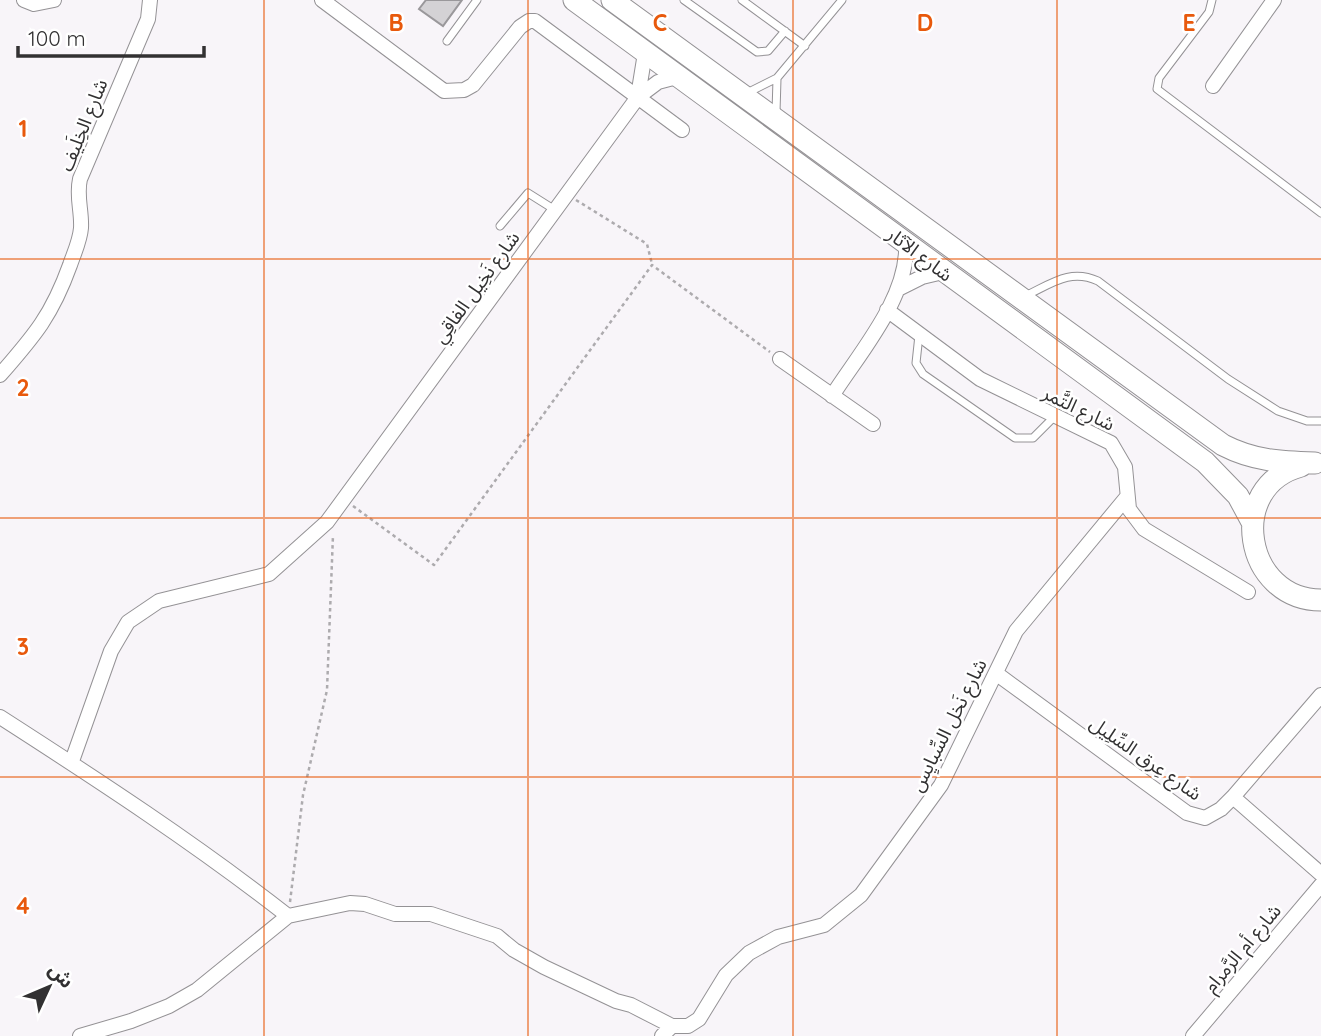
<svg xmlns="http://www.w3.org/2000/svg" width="1321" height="1036" font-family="Quicksand,'Noto Sans Arabic',sans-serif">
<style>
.building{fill:#d4d2d5;stroke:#9a989b;stroke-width:2}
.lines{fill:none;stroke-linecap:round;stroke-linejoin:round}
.lane-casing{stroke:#949295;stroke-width:9}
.street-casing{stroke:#949295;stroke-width:16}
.secondary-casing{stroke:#949295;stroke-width:23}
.path{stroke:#adabae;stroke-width:2.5;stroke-dasharray:3.5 3.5;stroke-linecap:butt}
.lane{stroke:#fff;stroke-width:7}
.street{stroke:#fff;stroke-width:14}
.secondary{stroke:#fff;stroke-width:21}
.grid{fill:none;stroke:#e8590c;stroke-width:2;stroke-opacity:0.55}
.labels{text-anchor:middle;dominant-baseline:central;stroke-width:5;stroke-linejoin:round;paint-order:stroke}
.street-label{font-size:19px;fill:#323132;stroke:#fff}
.grid-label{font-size:23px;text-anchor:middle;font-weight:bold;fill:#e8590c;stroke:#fff;stroke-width:5;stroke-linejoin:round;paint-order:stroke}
</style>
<rect width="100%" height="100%" fill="#f8f5f9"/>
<!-- building -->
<path class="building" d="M426,0H462L443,26L419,9Z"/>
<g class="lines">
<defs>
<path id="lane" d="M684,0L757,52L768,51L785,31
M742,0L805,46
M1212,0L1209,12L1159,78L1157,89L1321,213
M447,41L477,0
M747,93L777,78L842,0
M776,112L777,79
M500,226L528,193L555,210
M1025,296C1051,284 1070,268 1098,281L1228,379L1278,411L1307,421H1321
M919,335L916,363L923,374L1015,438H1033L1054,417"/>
<path id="street" d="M24,0L34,4L54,0
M322,0L444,91L464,90L473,85L520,27L529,21H535L682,130
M1213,86L1274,0
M638,96L645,53
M900,288L922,277L943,272
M887,310L980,379L1111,443L1125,467L1129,509L1144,529L1248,592
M780,359L873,424
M0,375C35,335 52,315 70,265C74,253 80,241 81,228C82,211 76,196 80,179L148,19L150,0
M832,396C860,352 909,297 906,243
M997,674L1187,813L1205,818L1221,809L1233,797L1321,695
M0,717C98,780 196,844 288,916L350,903L365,904L395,914H431L497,936L514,950L544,967L616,1001L631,1005L672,1026
M72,761L111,651L128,622L159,601L269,574L327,522L638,97L658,82L677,77
M1233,797L1321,874
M80,1036L131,1021L169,1006L197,990L288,916
M662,1036L672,1026H688L699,1019L726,975L749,953L778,937L824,925L861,895L941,785L1016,631L1126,498
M1193,1036L1321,885"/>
<path id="secondary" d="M574,0L1205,462L1238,496L1252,522
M612,0L1223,445C1254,461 1281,462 1315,463
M1301,466C1225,486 1244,600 1321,600"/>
</defs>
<!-- lane casing -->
<use href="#lane" class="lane-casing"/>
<!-- street casing -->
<use href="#street" class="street-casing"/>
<!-- secondary casing -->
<use href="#secondary" class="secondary-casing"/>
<!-- path -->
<path class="path" d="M576,200L647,244L652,264
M353,506L434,565L652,265L770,352
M290,902L303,795L327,690L333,535"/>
<!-- lane -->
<use href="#lane" class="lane"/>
<!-- street -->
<use href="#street" class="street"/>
<!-- secondary -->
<use href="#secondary" class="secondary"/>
</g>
<!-- grid -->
<path class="grid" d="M264,0V1036M528,0V1036M793,0V1036M1057,0V1036M0,259H1321M0,518H1321M0,777H1321"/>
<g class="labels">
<!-- street labels -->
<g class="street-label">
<text transform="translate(83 125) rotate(-68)">شارع الخِلَيف</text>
<text transform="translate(920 254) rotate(37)">شارع الآثار</text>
<text transform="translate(476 287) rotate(-54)">شارع نَخِيل الفاقِي</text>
<text transform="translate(1079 408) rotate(26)">شارع التَّمر</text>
<text transform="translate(948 725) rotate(-63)">شارع نَخل السِّبايِس</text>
<text transform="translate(1146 758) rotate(35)">شارع عِرق السِّلِيل</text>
<text transform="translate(1242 948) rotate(-50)">شارع أم الرَّمرام</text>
</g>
</g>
<g class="grid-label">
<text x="396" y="31">B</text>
<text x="660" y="31">C</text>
<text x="925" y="31">D</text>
<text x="1189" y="31">E</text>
<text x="23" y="137">1</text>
<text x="23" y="396">2</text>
<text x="23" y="655">3</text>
<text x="23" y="914">4</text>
</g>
<!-- north arrow -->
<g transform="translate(49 987) rotate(46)" stroke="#ffffff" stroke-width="5" paint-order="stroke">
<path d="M0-5L12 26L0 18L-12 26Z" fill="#323132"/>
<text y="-10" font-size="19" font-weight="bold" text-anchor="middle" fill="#323132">ش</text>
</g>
<!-- scale -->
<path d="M18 46v10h186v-10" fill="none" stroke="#323132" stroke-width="3.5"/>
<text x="28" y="46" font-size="21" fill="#323132" stroke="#ffffff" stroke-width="5" paint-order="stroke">100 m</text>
</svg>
